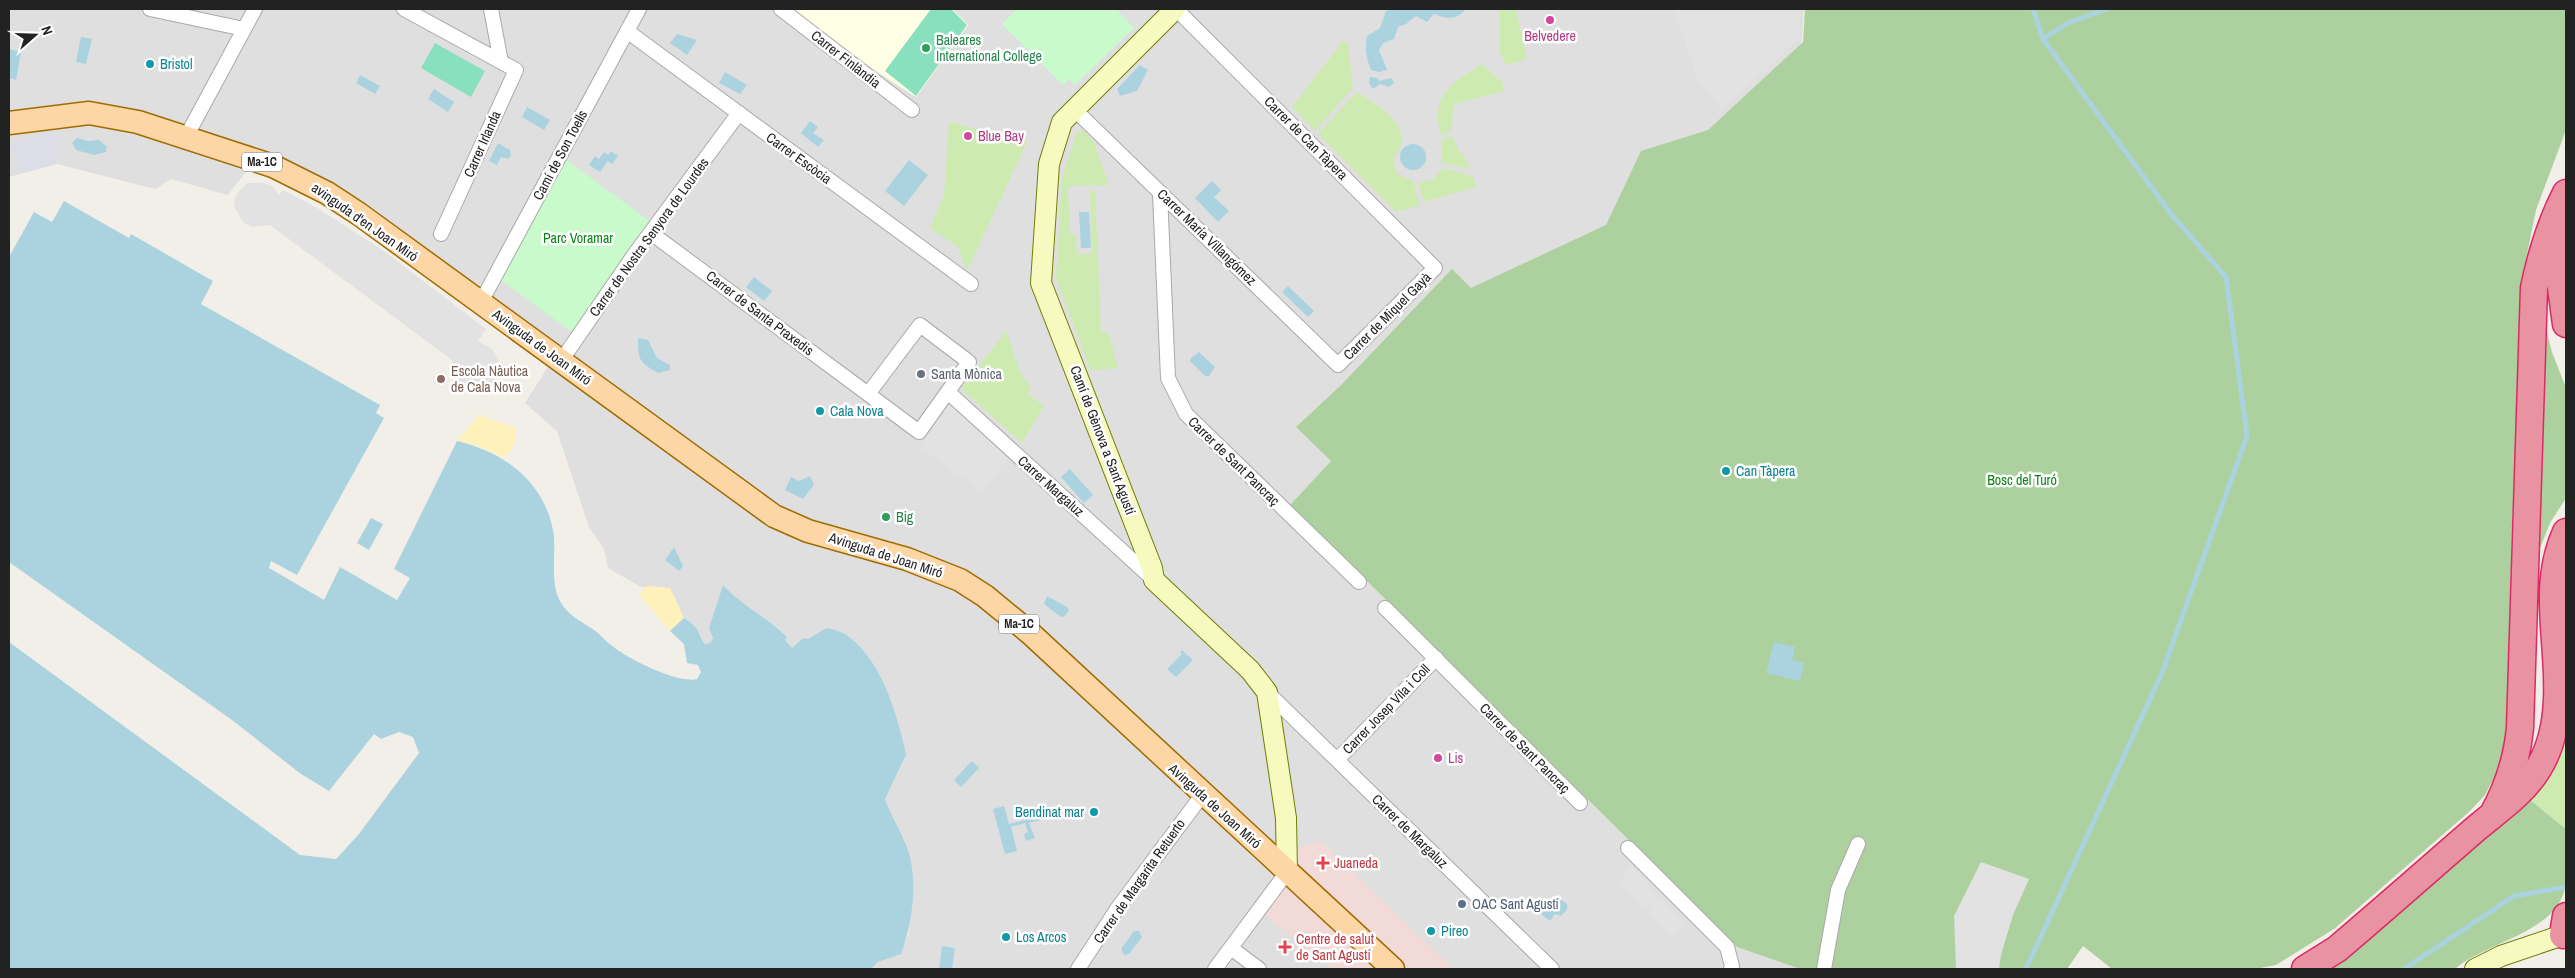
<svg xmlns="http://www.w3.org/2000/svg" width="2575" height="978" font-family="'Archivo Narrow',sans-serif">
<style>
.residential{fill:#e0dfdf}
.commercial{fill:#f2dad9}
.education{fill:#ffffe5}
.grass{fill:#cdebb0}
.forest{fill:#add19e}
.sand{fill:#fff1ba}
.park{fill:#c8facc}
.pitch{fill:#88e0be}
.parking{fill:#e2e2e2}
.plaza{fill:#dddde8}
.water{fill:#aad3df}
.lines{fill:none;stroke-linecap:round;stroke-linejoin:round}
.stream{stroke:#aad3df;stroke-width:5}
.street-casing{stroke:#a9a9a9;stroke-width:16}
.secondary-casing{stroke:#707d05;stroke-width:22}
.primary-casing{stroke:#a06b00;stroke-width:25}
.highway-casing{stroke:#dc2a67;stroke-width:29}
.street{stroke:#fff;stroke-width:14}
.secondary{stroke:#f7fabf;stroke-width:20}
.primary{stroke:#fcd6a4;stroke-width:22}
.highway{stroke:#e892a2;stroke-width:26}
.hotel-dot{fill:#d1479c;stroke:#fff;stroke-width:2}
.leisure-dot{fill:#2e9e5b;stroke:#fff;stroke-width:2}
.culture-dot{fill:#0f9aa8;stroke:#fff;stroke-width:2}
.worship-dot{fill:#6b7280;stroke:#fff;stroke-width:2}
.education-dot{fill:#8d6e63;stroke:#fff;stroke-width:2}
.health-dot{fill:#e0444e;stroke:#fff;stroke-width:2}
.service-dot{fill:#5c6f8a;stroke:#fff;stroke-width:2}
.labels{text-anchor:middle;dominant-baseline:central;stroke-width:5;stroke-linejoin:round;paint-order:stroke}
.shield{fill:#fff;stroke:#646464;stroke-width:1}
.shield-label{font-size:12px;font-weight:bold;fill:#222}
.hotel-label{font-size:14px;fill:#b23c85;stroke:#fff;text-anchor:start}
.leisure-label{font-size:14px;fill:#27864d;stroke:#fff;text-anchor:start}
.street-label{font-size:14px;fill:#222;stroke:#fff}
.culture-label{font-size:14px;fill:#0d838f;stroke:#fff;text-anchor:start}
.park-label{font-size:14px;fill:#0c8416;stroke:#fff}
.education-label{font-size:14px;fill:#785e54;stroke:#fff;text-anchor:start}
.worship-label{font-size:14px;fill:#5b616d;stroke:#fff;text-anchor:start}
.health-label{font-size:14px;fill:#be3a42;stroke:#fff;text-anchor:start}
.service-label{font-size:14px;fill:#4e5e75;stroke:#fff;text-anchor:start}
</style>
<rect width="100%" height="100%" fill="#f2efe9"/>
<!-- residential -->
<path class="residential" d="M9,9H1804L1801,51L1606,231L1471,288L1452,270L1341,385L1296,427L1331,461L1290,505L1737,947L1800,969H871L878,962L901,953L909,932L910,909L905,841L893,822L885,799L906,755L826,628L808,639L803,638L792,648L785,640L787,637L777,627L738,601L723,585L709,628L713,638L710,643L705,644L694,624L684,618L670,588L641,587L608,568L604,549L589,527L557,431L525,403L560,348L361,200L262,150L228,195L171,179L155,189L57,164L9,177Z"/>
<!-- commercial -->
<path class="commercial" d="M1321,841L1453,969H1332L1264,914L1283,891L1299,848Z"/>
<!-- education -->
<path class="education" d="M793,9H952L968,25L916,97L873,69Z"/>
<!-- grass -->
<path class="grass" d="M1500,9H1516L1527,59L1506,65L1500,53Z
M1343,41L1348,44L1353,88L1315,131L1292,107Z
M1482,64L1502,82L1504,91L1453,105L1452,129L1441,136C1429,95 1453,82 1482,64Z
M1357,92C1374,104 1404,118 1402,143C1402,148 1395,155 1393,160C1396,173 1399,178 1413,180L1420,205L1396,212L1318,134Z
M949,122L1027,142L967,271L958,247L930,228L944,195Z
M1083,130L1094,142L1109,185L1071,186L1068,189L1070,234H1076L1077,254H1092L1090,191L1095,190L1101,333H1109L1118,368L1091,371L1056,279L1062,178L1077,132Z
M1453,136L1459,153H1463L1470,170L1441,162V140Z
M1442,168L1473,176L1476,187L1424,202L1418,183L1434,179Z
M1006,331L1020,372L1031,389L1028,394L1044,406L1022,443L961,389Z
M2566,707V829L2529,799Z"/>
<!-- forest -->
<path class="forest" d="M1805,9H2566V130L2536,210L2526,259L2512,527L2507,731L2500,767L2485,795L2470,811L2334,929L2276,965L2255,969H2112L2083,946L2067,969H1800L1737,947L1290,505L1331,461L1296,427L1341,385L1452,269L1471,288L1606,225L1641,151L1708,130L1803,42Z
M2546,329L2552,352L2566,388V498L2550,523L2540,548L2536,579Z
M2529,799L2566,829C2566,847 2568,866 2566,883C2560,933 2487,941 2455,969H2330L2379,930Z"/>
<!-- sand -->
<path class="sand" d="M479,415L516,428C516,441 514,453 501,457L479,446L457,441Z
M647,586L670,588L684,618L670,631L639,594Z"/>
<!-- park -->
<path class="park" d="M1017,9H1116L1134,28L1075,85L1069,79L1063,85L1002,24Z
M564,158L651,222L573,333L501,280Z"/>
<!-- pitch -->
<path class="pitch" d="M931,9H951L967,25L916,96L885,71Z
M435,43L485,71L471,97L421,68Z"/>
<!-- parking -->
<path class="parking" d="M1673,9H1800L1799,39L1722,110L1698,79Z
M248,183H265L272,186L279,195L283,190L319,209L384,251L486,329L478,341L492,349L499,362L498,377L493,383L475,389L459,384L452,367V360L270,225L252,227L244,223L235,208L234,200L238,192Z
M954,406L1008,458L982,492L920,447L947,407Z
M1981,862L2029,879L2013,915L2001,955L1999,969H1956L1954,916Z
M1631,865L1658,896L1644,910L1620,882Z
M1659,897L1685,922L1672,939L1646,912Z"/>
<!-- plaza -->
<path class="plaza" d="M58,132L55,144L57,164L21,173L18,162L14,161L16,153L13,152L10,141Z"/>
<!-- water -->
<path class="water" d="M1392,9H1466C1455,21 1448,19 1434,14L1427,22L1416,16L1406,24L1398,27L1394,39L1383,43L1379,50L1387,70L1379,72L1371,70C1366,57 1365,49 1367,36L1380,28L1386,11Z
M677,34L697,40L687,55L670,43Z
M81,37L92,39L86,64L76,62Z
M9,49L21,52L16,80L9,78Z
M1140,65L1148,70L1137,91L1120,96L1117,89Z
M725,72L747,85L740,94L719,83Z
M360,75L380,86L375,94L356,83Z
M1370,77L1377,78L1379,81L1391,78L1394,83L1389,87L1380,84L1373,89L1369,83Z
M434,89L454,102L448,112L428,99Z
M527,107L550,120L544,130L522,117Z
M810,121L818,127L813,133L824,140L818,147L801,133Z
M77,138L88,141L99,140L107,147L106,152L94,155L76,150L72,143Z
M498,143L510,150L511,155L508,159L501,157L497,165L489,161Z
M1400 157a13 13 0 1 1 26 0a13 13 0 1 1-26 0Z
M611,151L618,156L612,164L608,161L600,172L589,165L595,156L599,159L604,152L608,155Z
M909,160L928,175L904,206L885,191Z
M1212,181L1221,190L1214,197L1229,211L1218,222L1195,198Z
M64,201L129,238L131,234L213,281L201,304L380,405L376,413L384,418L297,575L271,561L269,568L324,600L340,567L397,600L410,578L394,569L457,441C503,452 543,480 553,530C557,550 549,582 560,601C568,616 581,621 594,630C600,634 605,641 611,645C626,658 678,684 697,679L701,672L698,665L687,663L684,644L670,631L684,618C701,628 696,631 705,644L710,643L713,638L709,628L723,585C742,606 767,617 787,637L785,640L792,648L803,638L808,639L826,628C832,629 840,631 845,634C881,657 898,716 906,755L885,799C890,814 898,826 904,840C920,874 913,921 901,954L878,962L871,969H9V642L300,855L336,859L359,834L419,753L413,737L399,732L381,739L374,734L329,791L301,774L232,720L9,562V257L34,212L52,222Z
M1079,212H1089L1091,248H1081Z
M754,277L772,291L764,301L746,287Z
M1288,286L1314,311L1308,317L1282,292Z
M638,338L648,340L657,358L670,365V370L658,373C639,362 638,360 638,338Z
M1199,352L1215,367L1209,376H1205L1190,361L1191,358Z
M1070,469L1093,495L1084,503L1061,477Z
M810,476L814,485L803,499L785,490L791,477L799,481Z
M371,518L383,524L369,550L357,543Z
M674,547L683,566L679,571L665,560Z
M1047,596L1067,607L1069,610L1065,616L1061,617L1044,604Z
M1774,642L1795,647L1792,660L1804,663L1800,681L1766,673Z
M1182,650L1193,660L1176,677L1167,669L1182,654L1180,652Z
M972,761L979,768L961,787L954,780Z
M1049,805L1052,817L1029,823L1035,838L1026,841L1024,834L1028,832L1025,823L1011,827L1017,851L1005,854L993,809L1004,806L1009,824L1041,816L1040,807Z
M1553,897H1557L1567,904V909L1561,916L1555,914L1550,921L1541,914Z
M1134,931H1139L1142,937L1129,954L1124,955L1121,949Z
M942,946L955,948L952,969H939Z"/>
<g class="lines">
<!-- stream -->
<path class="stream" d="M2043,39L2070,22L2107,9
M2026,969L2162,673L2247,436L2226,277L2171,214L2043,39L2033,9
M2404,969L2514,896L2566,887"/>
<defs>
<path id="street" d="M150,9L244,29
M404,9L516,70L441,234
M491,9L501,62
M781,9L912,110
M627,31L971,284
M1075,110L1338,365L1435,268L1176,9
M186,137L255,9
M1160,193L1168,378L1186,414L1359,582
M651,233L868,394
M481,302L639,9
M920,325L969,362L919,432L868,394Z
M561,361L634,255L739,113
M948,392L1154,580
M1385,608L1580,803
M1267,692L1552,969
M1337,760L1436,658
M1628,848L1727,947L1732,966L1731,969
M1231,948L1259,969
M1078,969L1117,909L1203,794
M1215,969L1287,872
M1824,969L1838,890L1858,844"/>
<path id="secondary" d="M1175,9L1062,122L1049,164L1041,283L1152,568L1154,580L1250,670L1267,692L1286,818L1287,872
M2475,969L2501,956L2563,935"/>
<path id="primary" d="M9,123L89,113L138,122L273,166L327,193L359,214L774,516L808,531L907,559L960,580L985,596L1030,633L1393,969"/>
<path id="highway" d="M2562,223L2559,273L2566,324
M2493,814C2508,787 2517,759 2520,728L2534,288C2541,254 2550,224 2566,193
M2563,935L2566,916
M2305,969L2337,949C2383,910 2427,871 2472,832C2495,812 2522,795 2538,769C2551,748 2556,725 2557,700C2560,642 2541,587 2566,532"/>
</defs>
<!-- street casing -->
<use href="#street" class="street-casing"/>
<!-- secondary casing -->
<use href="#secondary" class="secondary-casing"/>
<!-- primary casing -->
<use href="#primary" class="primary-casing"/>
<!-- highway casing -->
<use href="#highway" class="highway-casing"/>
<!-- street -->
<use href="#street" class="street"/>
<!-- secondary -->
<use href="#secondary" class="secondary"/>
<!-- primary -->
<use href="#primary" class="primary"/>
<!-- highway -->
<use href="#highway" class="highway"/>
</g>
<!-- markers -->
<g class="hotel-dot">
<circle cx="1550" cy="20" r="5"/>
<circle cx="968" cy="136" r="5"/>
<circle cx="1438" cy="758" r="5"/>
</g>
<g class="leisure-dot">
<circle cx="926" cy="48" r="5"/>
<circle cx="886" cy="517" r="5"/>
</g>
<g class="culture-dot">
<circle cx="150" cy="64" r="5"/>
<circle cx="820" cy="411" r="5"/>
<circle cx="1726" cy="471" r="5"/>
<circle cx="1094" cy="812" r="5"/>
<circle cx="1431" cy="931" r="5"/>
<circle cx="1006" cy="937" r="5"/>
</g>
<circle class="worship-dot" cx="921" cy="374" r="5"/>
<circle class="education-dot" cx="441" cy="379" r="5"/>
<g class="health-dot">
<path d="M1320.5 855.5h5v5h5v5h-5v5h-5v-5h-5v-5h5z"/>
<path d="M1282.5 939.5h5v5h5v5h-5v5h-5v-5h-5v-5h5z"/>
</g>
<circle class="service-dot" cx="1462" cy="904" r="5"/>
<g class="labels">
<!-- shield labels -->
<g class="shield">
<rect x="242" y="152.5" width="40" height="19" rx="4"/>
<rect x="999" y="614.5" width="40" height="19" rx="4"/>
</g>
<g class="shield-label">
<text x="262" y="162">Ma-1C</text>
<text x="1019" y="624">Ma-1C</text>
</g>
<!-- hotel labels -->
<g class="hotel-label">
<text x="1550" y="36" text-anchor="middle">Belvedere</text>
<text x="978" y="136">Blue Bay</text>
<text x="1448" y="758">Lis</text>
</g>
<!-- leisure labels -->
<g class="leisure-label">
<text x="936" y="40">Baleares<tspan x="936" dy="16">International College</tspan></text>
<text x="896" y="517">Big</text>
</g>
<!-- street labels -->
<g class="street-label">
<text transform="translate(846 59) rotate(38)">Carrer Finlàndia</text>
<text transform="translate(1306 138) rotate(45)">Carrer de Can Tàpera</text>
<text transform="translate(482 144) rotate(-66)">Carrer Irlanda</text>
<text transform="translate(560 155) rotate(-62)">Camí de Son Toells</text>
<text transform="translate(799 158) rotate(36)">Carrer Escòcia</text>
<text transform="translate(365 222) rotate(35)">avinguda d'en Joan Miró</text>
<text transform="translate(649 237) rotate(-54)">Carrer de Nostra Senyora de Lourdes</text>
<text transform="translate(1207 237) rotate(44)">Carrer María Villangómez</text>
<text transform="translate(760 313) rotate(37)">Carrer de Santa Praxedis</text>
<text transform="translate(1387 316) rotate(-45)">Carrer de Miquel Gayà</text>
<text transform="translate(542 347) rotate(36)">Avinguda de Joan Miró</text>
<text transform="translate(1103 440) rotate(69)">Camí de Gènova a Sant Agustí</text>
<text transform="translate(1234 461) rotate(44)">Carrer de Sant Pancraç</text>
<text transform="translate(1051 486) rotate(42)">Carrer Margaluz</text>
<text transform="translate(886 555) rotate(18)">Avinguda de Joan Miró</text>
<text transform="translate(1386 709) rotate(-46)">Carrer Josep Vila i Coll</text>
<text transform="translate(1525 748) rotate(45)">Carrer de Sant Pancraç</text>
<text transform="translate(1215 806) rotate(42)">Avinguda de Joan Miró</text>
<text transform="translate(1410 831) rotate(44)">Carrer de Margaluz</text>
<text transform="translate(1139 881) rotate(-55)">Carrer de Margarita Retuerto</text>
</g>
<!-- culture labels -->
<g class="culture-label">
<text x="160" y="64">Bristol</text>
<text x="830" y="411">Cala Nova</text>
<text x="1736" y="471">Can Tàpera</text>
<text x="1084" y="812" text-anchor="end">Bendinat mar</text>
<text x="1441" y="931">Pireo</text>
<text x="1016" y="937">Los Arcos</text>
</g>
<!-- park labels -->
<g class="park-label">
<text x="578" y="238">Parc Voramar</text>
<text x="2022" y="480">Bosc del Turó</text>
</g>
<!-- education labels -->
<g class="education-label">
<text x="451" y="371">Escola Nàutica<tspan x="451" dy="16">de Cala Nova</tspan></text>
</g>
<!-- worship labels -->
<g class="worship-label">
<text x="931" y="374">Santa Mònica</text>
</g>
<!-- health labels -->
<g class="health-label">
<text x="1334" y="863">Juaneda</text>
<text x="1296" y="939">Centre de salut<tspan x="1296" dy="16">de Sant Agustí</tspan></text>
</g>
<!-- service labels -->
<g class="service-label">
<text x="1472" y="904">OAC Sant Agustí</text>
</g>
</g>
<!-- border -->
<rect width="2575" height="978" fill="none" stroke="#222222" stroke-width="20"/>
<!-- north arrow -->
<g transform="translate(35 35) rotate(70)" stroke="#ffffff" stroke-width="4" paint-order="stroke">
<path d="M0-4L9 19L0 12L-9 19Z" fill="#222222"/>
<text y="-8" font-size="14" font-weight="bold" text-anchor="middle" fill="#222222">N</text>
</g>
</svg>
